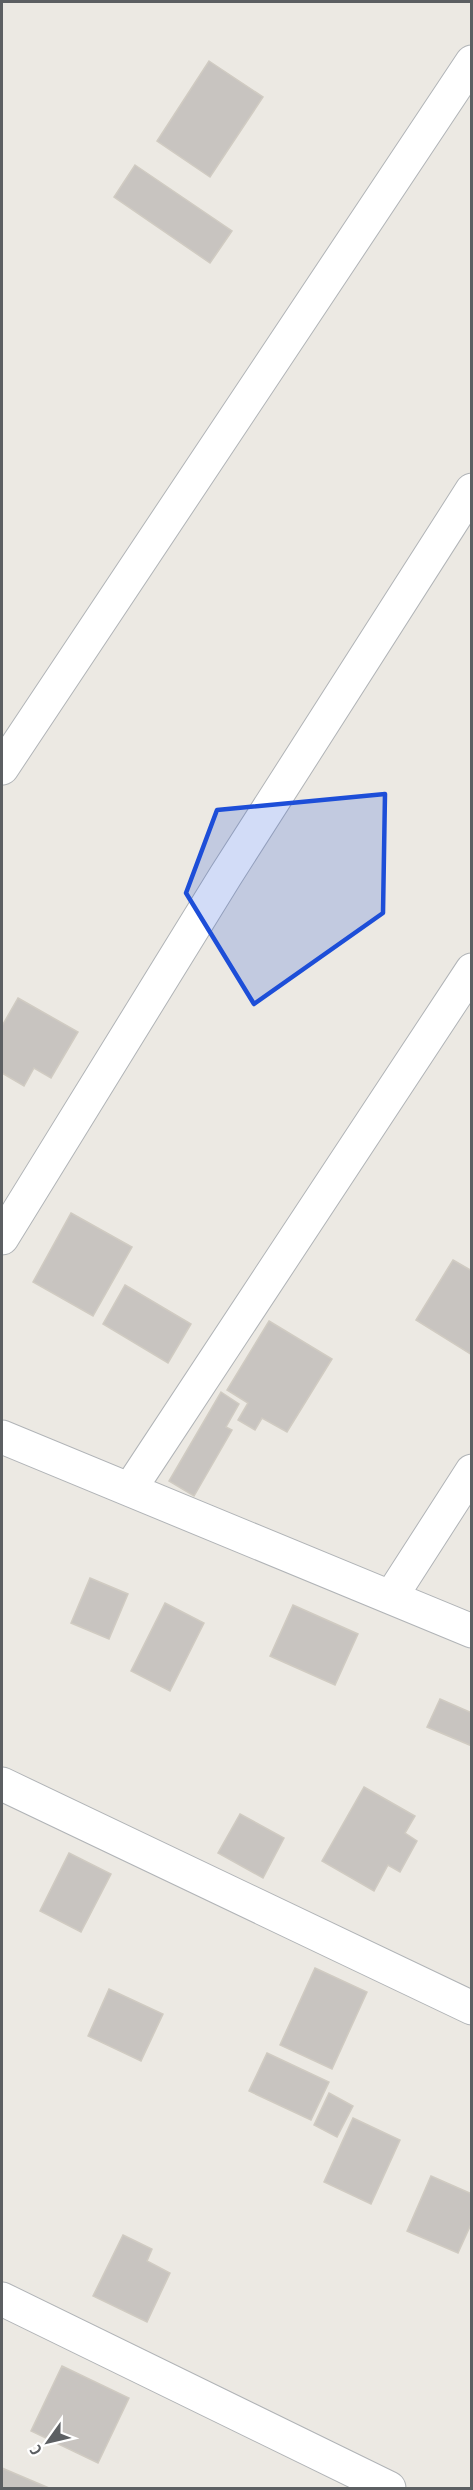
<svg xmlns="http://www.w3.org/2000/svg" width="473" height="2490" font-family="'PT Sans Narrow',sans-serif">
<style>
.building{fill:#c8c4c0;stroke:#d0cbc2;stroke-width:1.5}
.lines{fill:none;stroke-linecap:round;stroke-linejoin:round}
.minor-casing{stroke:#b1b4b7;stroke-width:35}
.minor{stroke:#fff;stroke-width:33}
.marked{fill:#1d4ed8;fill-opacity:0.2;stroke:#1d4ed8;stroke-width:4.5;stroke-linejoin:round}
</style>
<rect width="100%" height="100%" fill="#ece9e3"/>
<!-- building -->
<path class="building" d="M209,61L263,97L210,177L157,141Z
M135,165L232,231L210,263L114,197Z
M18,998L78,1032L51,1078L34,1068L24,1086L2,1073V1026Z
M71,1213L132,1247L93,1316L33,1282Z
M453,1260L472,1271V1355L416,1320Z
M125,1285L191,1324L168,1363L103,1324Z
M269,1321L332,1359L287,1432L262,1418L255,1430L238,1420L248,1403L227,1390Z
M221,1392L239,1404L226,1427L232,1430L194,1496L169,1481Z
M90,1578L128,1594L109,1639L71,1623Z
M165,1603L204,1623L170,1691L131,1671Z
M293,1605L358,1634L335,1685L270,1656Z
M440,1699L472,1713V1746L427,1727Z
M364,1787L415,1816L405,1833L417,1841L400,1872L388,1865L374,1891L322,1861Z
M240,1814L284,1838L263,1878L218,1853Z
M69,1853L111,1874L81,1932L40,1911Z
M315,1968L367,1992L332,2069L280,2045Z
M109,1989L163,2014L141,2061L88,2036Z
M267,2053L329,2082L311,2120L249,2091Z
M329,2093L353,2106L337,2137L314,2125Z
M353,2118L400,2140L371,2204L324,2182Z
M431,2176L472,2194V2222L458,2253L407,2231Z
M123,2235L152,2249L147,2261L170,2273L147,2322L93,2296Z
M62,2366L129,2398L98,2463L31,2431Z
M2,2468L49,2488H2Z"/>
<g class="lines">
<defs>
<path id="minor" d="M2,768L472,62
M2,1238L226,875L472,490
M2,1437L472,1631
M130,1489L472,970
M391,1597L472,1471
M2,1784L472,2008
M2,2299L389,2488"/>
</defs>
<!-- minor casing -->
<use href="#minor" class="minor-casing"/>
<!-- minor -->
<use href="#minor" class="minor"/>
</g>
<!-- marked area -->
<path class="marked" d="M385,794L383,913L254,1004L186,893L217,810Z"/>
<!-- border -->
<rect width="473" height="2490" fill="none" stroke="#5c5f62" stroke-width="6"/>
<!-- north arrow -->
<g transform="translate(48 2442) rotate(236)" stroke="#ffffff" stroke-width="4.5" paint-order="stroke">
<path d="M0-4.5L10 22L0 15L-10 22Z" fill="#5c5f62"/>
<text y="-9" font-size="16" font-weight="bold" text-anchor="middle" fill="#5c5f62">С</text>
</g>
</svg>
